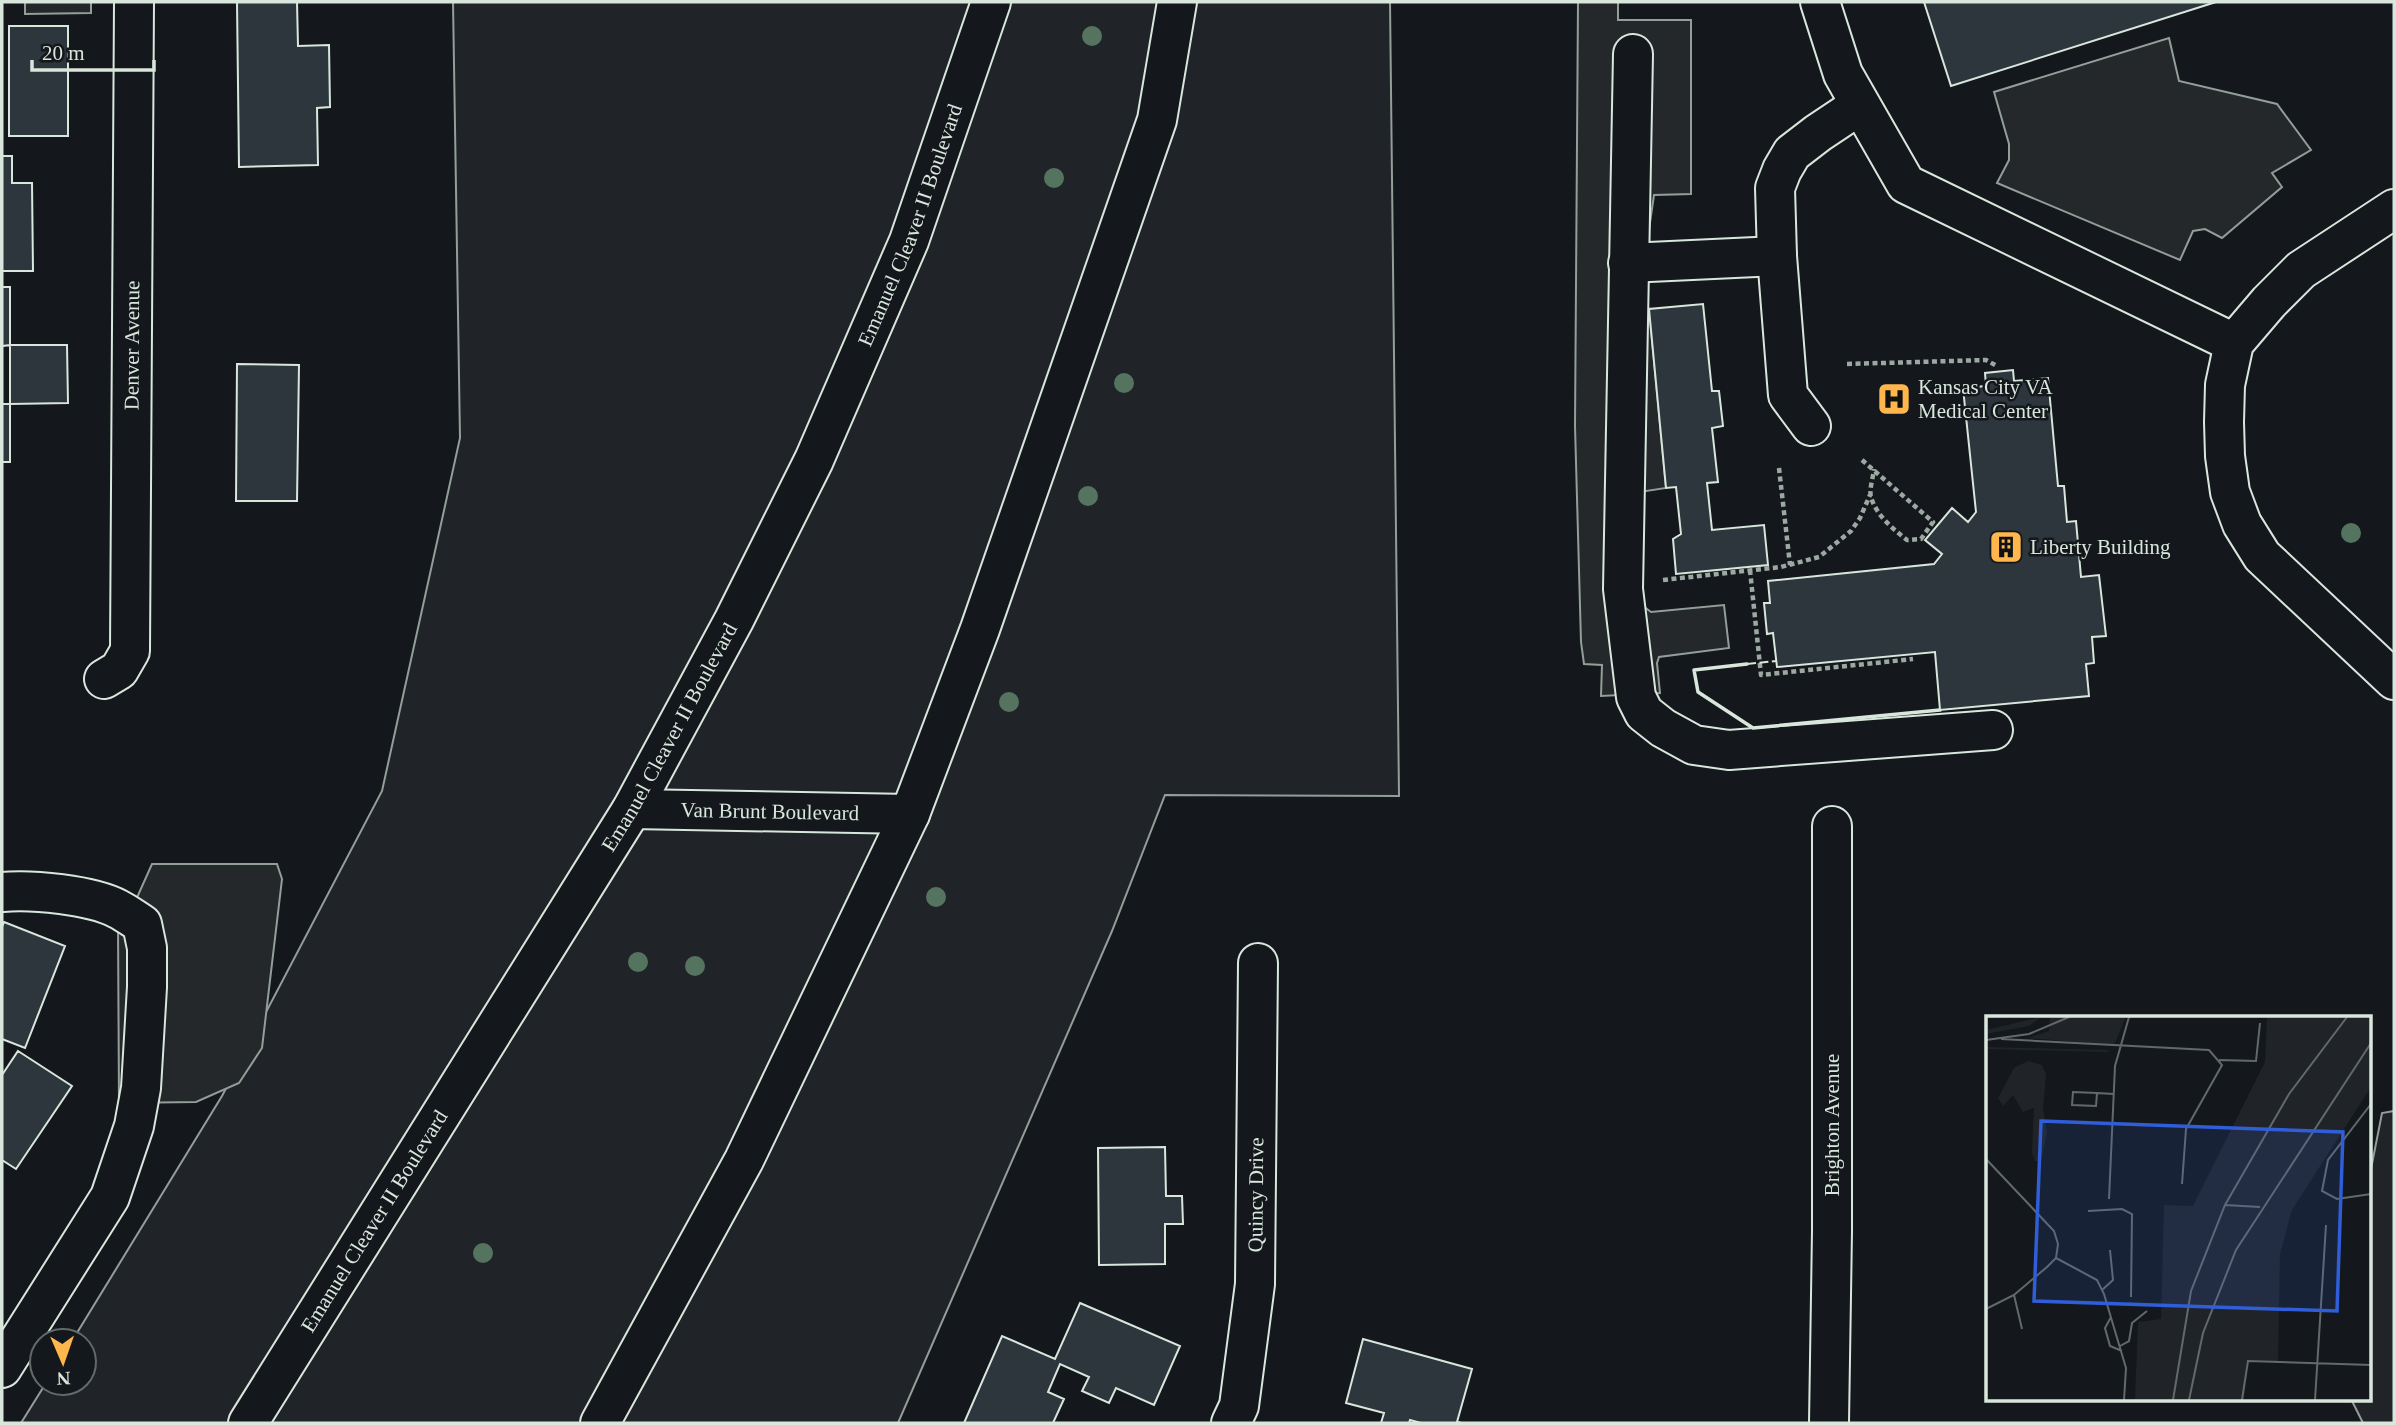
<svg xmlns="http://www.w3.org/2000/svg" width="2396" height="1425" font-family="'Times New Roman',serif">
<style>
.green{fill:#202428;stroke:#939e99;stroke-width:2}
.parking{fill:#24282b;stroke:#939e99;stroke-width:2}
.building{fill:#2c363c;stroke:#d8e6dc;stroke-width:2}
.lines{fill:none;stroke-linecap:round;stroke-linejoin:round}
.minor-casing{stroke:#d8e6dc;stroke-width:42}
.major-casing{stroke:#d8e6dc;stroke-width:42}
.path{stroke:#9da8a2;stroke-width:4.5;stroke-dasharray:5 3.5;stroke-linecap:butt}
.minor{stroke:#14181c;stroke-width:38}
.major{stroke:#14181c;stroke-width:38}
.fence{stroke:#d8e6dc;stroke-width:2;stroke-dasharray:9 3.5;stroke-linecap:butt}
.wall{stroke:#d8e6dc;stroke-width:3.5}
.tree{fill:#55745f}
.labels{text-anchor:middle;dominant-baseline:central;stroke-width:5;stroke-linejoin:round;paint-order:stroke}
.street-label{font-size:21px;fill:#d8e6dc;stroke:#14181c}
.poi-label{font-size:21px;fill:#d8e6dc;stroke:#14181c;text-anchor:start}
.inset-road{fill:none;stroke:#626a69;stroke-width:2}
.view{fill:#305dd8;fill-opacity:0.15;stroke:#305dd8;stroke-width:3.5}
.inset-edge{fill:none;stroke:#d8e6dc;stroke-width:3.5}
</style>
<rect width="100%" height="100%" fill="#14181c"/>
<!-- green -->
<path class="green" d="M453,2H1390L1399,796L1165,795L1112,931L898,1423H21L46,1383H84V1341H72L222,1096L382,791L460,438Z
M2394,1111V1423H2363L2351,1399H2370V1174L2382,1113Z"/>
<!-- parking -->
<path class="parking" d="M25,2H91V13L25,14Z
M1578,2H1618V20H1691V194L1654,195L1641,285L1642,311L1649,309L1666,488L1639,492L1641,590L1643,606L1651,612L1724,605L1729,648L1659,657L1657,663L1660,693L1601,696L1602,665L1584,664L1581,642L1575,426Z
M2169,38L2179,81L2277,104L2311,150L2272,173L2282,187L2222,238L2205,229L2193,231L2180,260L1997,183L2009,160V144L1994,92Z
M152,864H277L282,879L262,1048L239,1083L196,1102L119,1103L118,925L131,911Z"/>
<!-- building -->
<path class="building" d="M237,2H297L298,46L329,45L330,107L317,108L318,165L239,167Z
M1924,2H2216L1951,86Z
M9,26H68V136H9Z
M2,156H12V183H32L33,271H2Z
M2,287H10V345L2,346Z
M1703,304L1712,391H1719L1723,426L1712,428L1718,482L1707,483L1712,530L1764,525L1768,565L1676,574L1673,539L1681,534L1676,487L1666,488L1649,309Z
M10,345H67L68,403L10,404Z
M237,364L299,365L297,501H236Z
M2013,370L2014,381L2048,378L2058,486H2064L2067,522L2076,521L2081,577L2099,575L2106,636L2092,637L2094,663L2086,664L2089,696L1940,710L1935,652L1777,667L1773,633L1767,634L1764,603H1770L1768,581L1934,564L1942,554L1925,540L1952,508L1968,522L1976,512L1963,388L1986,386L1985,373Z
M2,404H10V462H2Z
M4,922L65,946L25,1048L2,1039V927Z
M18,1051L72,1086L16,1169L2,1160V1075Z
M1165,1147L1166,1196H1182L1183,1224H1165V1264L1099,1265L1098,1148Z
M1080,1303L1180,1346L1154,1405L1116,1388L1109,1403L1082,1391L1089,1377L1060,1364L1048,1392L1064,1399L1053,1423H964L1002,1336L1055,1359Z
M1363,1339L1472,1369L1457,1422L1462,1423H1421L1410,1420L1409,1423H1381L1384,1413L1346,1403Z"/>
<g class="lines">
<defs>
<g id="minor">
<path d="M1820,2L1843,74L1906,184L2234,343"/>
<path d="M1633,54L1623,589L1636,697L1644,713L1663,728L1694,745L1729,750L1993,730"/>
<path d="M2394,209L2301,270L2269,302L2234,343L2225,385L2224,422L2225,456L2230,492L2242,524L2262,556L2394,680"/>
<path d="M1628,263L1777,256"/>
<path d="M1811,426L1788,395L1777,256L1775,188L1782,170L1792,153L1818,133L1860,105"/>
<path id="s1" d="M104,679L119,670L130,651L134,2"/>
<path id="s2" d="M632,809L910,814"/>
<path d="M2,892C31,889 92,895 118,909C126,913 134,919 142,924L147,948V987L141,1088L134,1126L110,1197L2,1368"/>
<path id="s3" d="M1231,1423L1239,1406L1255,1284L1258,963"/>
<path d="M1829,1423L1832,1231V826"/>
</g>
<g id="major">
<path id="s4" d="M248,1423L632,809L734,620L814,460L909,241L991,2"/>
<path d="M600,1423L744,1160L910,814L980,629L1157,120L1177,2"/>
</g>
</defs>
<!-- minor casing -->
<use href="#minor" class="minor-casing"/>
<!-- major casing -->
<use href="#major" class="major-casing"/>
<!-- path -->
<path class="path" d="M1847,364L1986,360L1997,366
M1862,460L1933,522L1921,539L1907,540C1893,529 1876,515 1871,497C1869,490 1873,478 1874,469
M1779,468L1790,565
M1750,570L1761,675L1913,659
M1663,580L1781,567L1819,557L1851,531L1860,518L1870,495"/>
<!-- minor -->
<use href="#minor" class="minor"/>
<!-- major -->
<use href="#major" class="major"/>
<!-- fence -->
<path class="fence" d="M1747,664L1776,661"/>
<!-- wall -->
<path class="wall" d="M1747,664L1694,670L1698,692L1753,728L1940,710"/>
</g>
<!-- trees -->
<g class="tree">
<circle cx="1092" cy="36" r="10"/>
<circle cx="1054" cy="178" r="10"/>
<circle cx="1124" cy="383" r="10"/>
<circle cx="1088" cy="496" r="10"/>
<circle cx="2351" cy="533" r="10"/>
<circle cx="1009" cy="702" r="10"/>
<circle cx="936" cy="897" r="10"/>
<circle cx="638" cy="962" r="10"/>
<circle cx="695" cy="966" r="10"/>
<circle cx="483" cy="1253" r="10"/>
</g>
<!-- icons -->
<defs>
<symbol id="hospital-square" viewBox="-11 -11 22 22"><rect x="-9" y="-9" width="18" height="18" rx="4" fill="#ffb74d" stroke="#14181c"/><path d="M-5-5h3v3.5h4V-5h3V5h-3V1.5h-4V5h-3Z" fill="#111"/></symbol>
<symbol id="building-square" viewBox="-11 -11 22 22"><rect x="-9" y="-9" width="18" height="18" rx="4" fill="#ffb74d" stroke="#14181c"/><path d="M-4-6H4V6H1V3H-1V6H-4ZM-2.5-4.3h1.7v1.8h-1.7ZM.8-4.3h1.7v1.8H.8ZM-2.5-1h1.7V.8h-1.7ZM.8-1h1.7V.8H.8Z" fill="#111"/></symbol>
</defs>
<g fill-rule="evenodd">
<use href="#hospital-square" x="1875" y="380" width="38" height="38"/>
<use href="#building-square" x="1987" y="528" width="38" height="38"/>
</g>
<g class="labels">
<!-- street labels -->
<g class="street-label">
<text stroke="none"><textPath href="#s4" startOffset="1372">Emanuel Cleaver II Boulevard</textPath></text>
<text stroke="none"><textPath href="#s1" startOffset="345">Denver Avenue</textPath></text>
<text stroke="none"><textPath href="#s4" startOffset="805">Emanuel Cleaver II Boulevard</textPath></text>
<text stroke="none"><textPath href="#s2" startOffset="138">Van Brunt Boulevard</textPath></text>
<text transform="translate(1832 1125) rotate(-90)">Brighton Avenue</text>
<text stroke="none"><textPath href="#s3" startOffset="231">Quincy Drive</textPath></text>
<text stroke="none"><textPath href="#s4" startOffset="238">Emanuel Cleaver II Boulevard</textPath></text>
</g>
<!-- poi labels -->
<g class="poi-label">
<text x="1918" y="387">Kansas City VA<tspan x="1918" dy="24">Medical Center</tspan></text>
<text x="2030" y="547">Liberty Building</text>
</g>
</g>
<!-- overview -->
<g transform="translate(1986 1016)">
<rect width="385" height="385" fill="#14181c"/>
<path d="M55,1L43,10L0,18V14ZM64,1H140L128,29L42,22L63,15ZM281,1H385V71L306,194L294,238L292,346H261L258,384H149L152,306L175,303L178,189L207,190L279,46ZM0,31L120,34L124,36L0,33ZM42,45L56,49L60,58L57,93L61,117L55,145H49L46,137L48,92L37,96L27,79L17,90L12,82L28,52Z" fill="#202428"/>
<path class="inset-road" d="M15,23L223,34L236,49L200,113L196,168M0,24L43,18L83,1M233,44L270,45L274,7M111,77L110,90L86,89L87,76L111,77L128,78M385,88L342,144L336,175L351,183L385,178M0,143L68,215L72,228L70,242L61,251L28,279L0,293M123,183L129,50L143,1M239,189L274,191M102,195L136,193L146,198L145,281M70,242L111,264L118,278L140,352L138,384M116,274L127,264L124,234M28,279L36,313M125,301L119,312L124,330L136,335M134,330L143,325L146,307L161,295M187,384L205,275L239,189L303,78L361,1M203,384L217,317L250,234L385,27M256,384L262,345L385,349M329,384L340,209"/>
<path class="view" d="M55,105L357,116L351,295L48,285Z"/>
<rect width="385" height="385" class="inset-edge"/>
</g>
<!-- border -->
<rect width="2396" height="1425" fill="none" stroke="#d8e6dc" stroke-width="7"/>
<!-- north arrow -->
<g transform="translate(63 1362) rotate(178)"><circle r="33" fill="#14181c" stroke="#626a69" stroke-width="2"/>
<path d="M0-5L12 26L0 18L-12 26Z" fill="#ffb74d"/>
<text y="-10" font-size="19" font-weight="bold" text-anchor="middle" fill="#d8e6dc">N</text>
</g>
<!-- scale -->
<path d="M32 60v10h122v-10" fill="none" stroke="#d8e6dc" stroke-width="3.5"/>
<text x="42" y="60" font-size="21" fill="#d8e6dc" stroke="#14181c" stroke-width="5" paint-order="stroke">20 m</text>
</svg>
